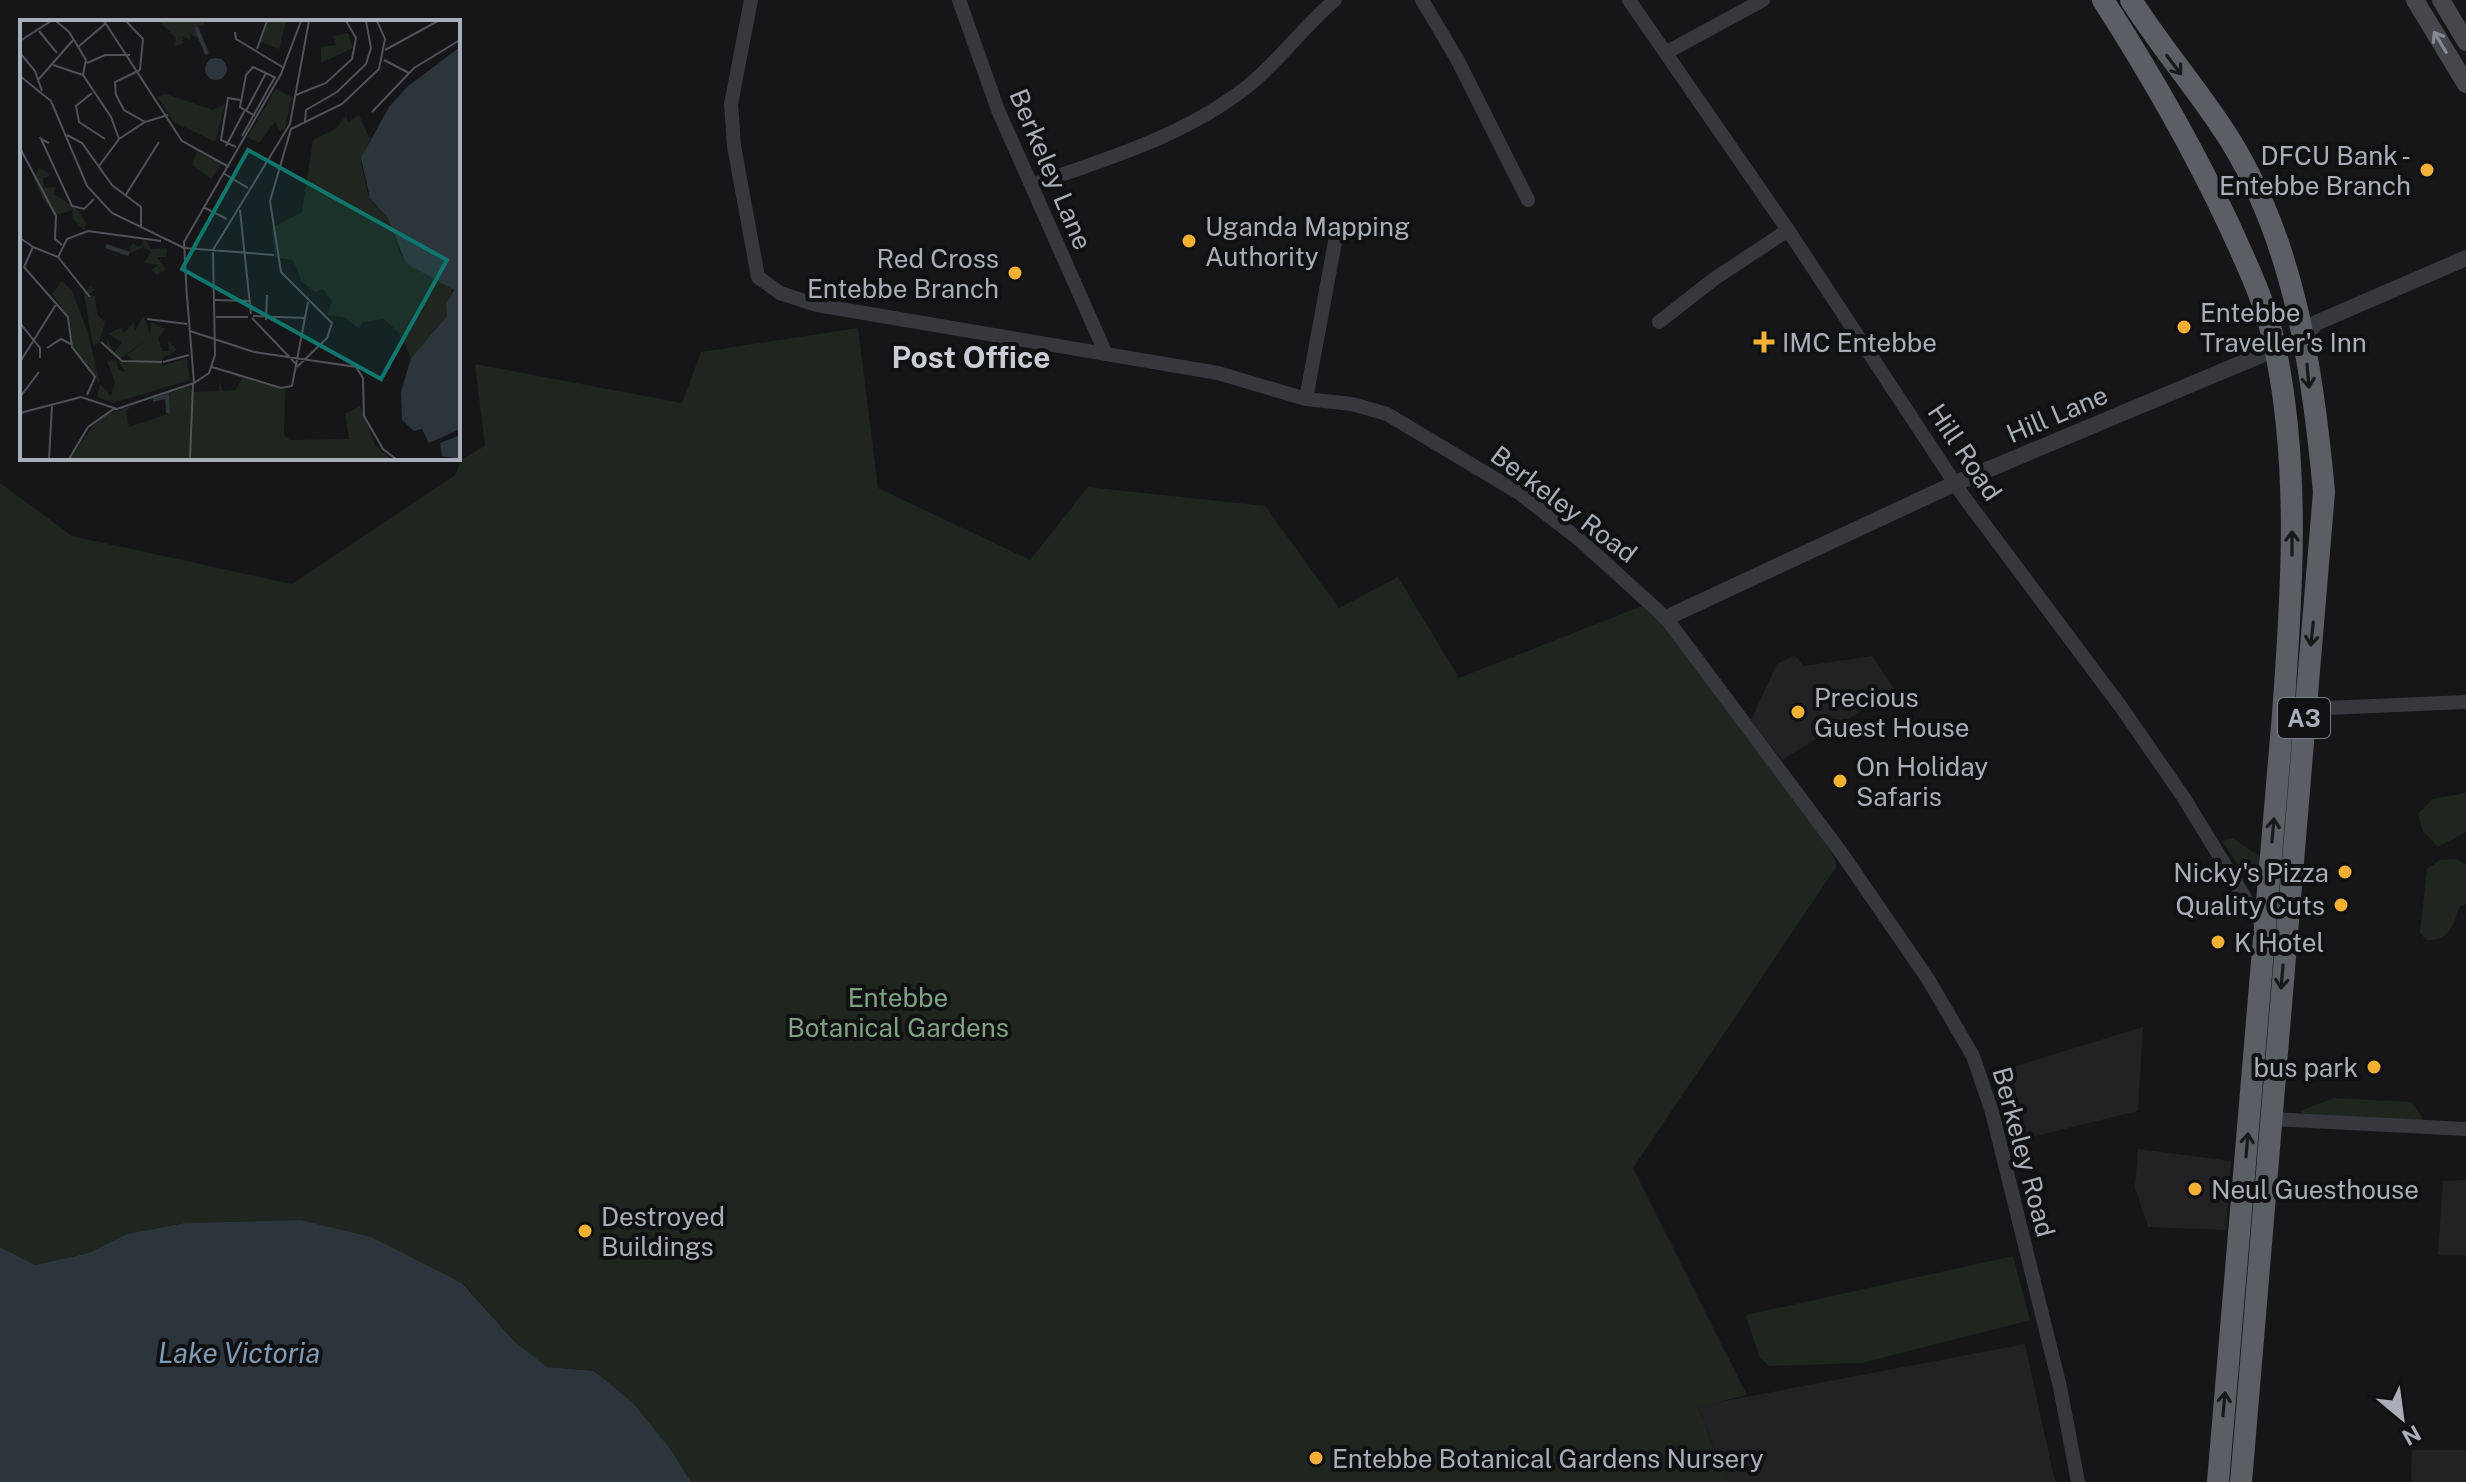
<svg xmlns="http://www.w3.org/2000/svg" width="2466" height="1482" font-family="'Public Sans',sans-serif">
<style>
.built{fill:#222225}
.green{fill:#1e261f}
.water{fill:#2c353c}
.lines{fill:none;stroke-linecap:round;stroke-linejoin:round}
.minor{stroke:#37383d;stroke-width:14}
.tertiary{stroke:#37383d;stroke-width:16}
.secondary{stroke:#45474d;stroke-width:18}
.trunk{stroke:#5b5e65;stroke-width:22}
.oneway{stroke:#858993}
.oneway2{stroke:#18191b}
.poi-dot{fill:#f2b134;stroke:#111113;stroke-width:3}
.labels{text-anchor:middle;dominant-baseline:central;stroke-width:8;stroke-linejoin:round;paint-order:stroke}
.shield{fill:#111113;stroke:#7b7e86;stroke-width:2}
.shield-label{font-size:24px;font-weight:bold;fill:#a8adb8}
.poi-label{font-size:26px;fill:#a8adb8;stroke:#111113;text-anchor:start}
.street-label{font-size:26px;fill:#a8adb8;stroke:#111113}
.park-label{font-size:26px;fill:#7fa381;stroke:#111113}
.water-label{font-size:28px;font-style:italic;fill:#7f9bb3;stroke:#111113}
.quarter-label{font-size:30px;font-weight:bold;fill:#c9ccd4;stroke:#111113}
.inset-river{fill:none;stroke:#2c353c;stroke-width:4}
.inset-road{fill:none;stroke:#505258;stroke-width:2}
.view{fill:#0f766e;fill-opacity:0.15;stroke:#0f766e;stroke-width:4}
.inset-edge{fill:none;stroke:#a8adb8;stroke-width:4}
</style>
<rect width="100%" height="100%" fill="#161618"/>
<!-- built -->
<path class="built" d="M1795,655L1804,666L1872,656L1895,690L1782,760L1751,720L1777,664Z
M2143,1027L2138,1111L2012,1142L1993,1073Z
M2138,1149L2231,1161L2226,1230L2148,1227L2135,1188Z
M2466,1180V1255H2438L2443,1181Z
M2025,1344L2055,1482H1727L1698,1406Z
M2412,1450H2466V1482H2411Z"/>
<!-- green -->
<path class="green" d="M858,328L878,488L1030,560L1088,487L1265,506L1339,608L1398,577L1459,678L1652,602L1829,848L1837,866L1633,1168L1747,1395L1698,1407L1727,1482H691L671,1450L595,1371L547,1367L515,1342L463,1283L300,1220L185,1223L127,1234L89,1253L35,1265L0,1247V483L72,536L292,584L455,475L461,460L485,446L475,364L682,403L701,352Z
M2466,793V832L2438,847L2423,831L2418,814L2432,799Z
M2233,838L2264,860L2262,882L2252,885L2222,841Z
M2456,859L2466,864V904L2460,906C2452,926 2450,941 2426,940L2420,933L2427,869L2440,860Z
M2334,1098L2411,1102L2422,1117L2421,1121L2307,1117L2300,1111Z
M2013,1256L2030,1320L1862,1363L1769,1366L1759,1356L1746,1315Z"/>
<!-- water -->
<path class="water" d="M300,1220L371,1237L462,1283L515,1342L547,1367L594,1371L633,1403L671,1450L691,1482H0V1247L35,1265L89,1253L127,1234L185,1223Z"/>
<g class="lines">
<!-- minor -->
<path class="minor" d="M751,0L731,104L734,146L758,277L780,293L817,305L1218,373L1306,399L1352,404L1387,414L1519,493L1580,540L1666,618L1840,851L1928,979L1973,1056L1992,1112L2060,1387L2078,1482
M959,0L998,110L1106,354
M1422,0L1457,59L1528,200
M1629,0L1788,230L1964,497L2121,707L2184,798L2264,929
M1667,52L1763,0
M1032,185C1106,159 1185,136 1248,86C1280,60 1304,26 1335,0
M1659,322L1714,279L1788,230
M1306,399L1337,231
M2304,709L2466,702
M2271,1119L2466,1129"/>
<!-- tertiary -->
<path class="tertiary" d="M1666,618L1956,483L2304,337L2316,323L2466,258"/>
<!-- secondary -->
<path class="secondary" d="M2415,0L2466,84
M2441,0L2466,42"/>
<!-- trunk -->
<path class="trunk" d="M2103,0C2150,73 2193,148 2230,227C2248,267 2268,308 2276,352C2300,471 2292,593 2283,714L2218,1482
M2131,0C2162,49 2200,92 2230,140C2295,245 2313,372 2324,492L2241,1482"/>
</g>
<!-- one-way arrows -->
<defs><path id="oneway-shaft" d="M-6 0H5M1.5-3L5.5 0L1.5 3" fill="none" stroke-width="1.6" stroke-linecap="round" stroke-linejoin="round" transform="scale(2)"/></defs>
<use class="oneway" href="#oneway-shaft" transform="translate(2440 42) rotate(-121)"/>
<g class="oneway2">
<use href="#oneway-shaft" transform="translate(2174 65) rotate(53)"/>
<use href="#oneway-shaft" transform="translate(2308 376) rotate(85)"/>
<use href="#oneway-shaft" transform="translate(2292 543) rotate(-90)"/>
<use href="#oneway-shaft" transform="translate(2312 634) rotate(96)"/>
<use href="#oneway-shaft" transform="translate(2273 830) rotate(-85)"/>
<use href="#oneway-shaft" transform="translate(2282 977) rotate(95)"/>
<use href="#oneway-shaft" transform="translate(2247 1145) rotate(-85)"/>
<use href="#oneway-shaft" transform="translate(2224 1404) rotate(-85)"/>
</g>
<!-- markers -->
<g class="poi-dot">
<circle cx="2427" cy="170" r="8"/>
<circle cx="1189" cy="241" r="8"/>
<circle cx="1015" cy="273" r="8"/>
<circle cx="2184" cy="327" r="8"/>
<path d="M1760 330h8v8h8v8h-8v8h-8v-8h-8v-8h8z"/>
<circle cx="1798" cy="712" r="8"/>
<circle cx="1840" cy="781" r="8"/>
<circle cx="2345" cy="872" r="8"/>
<circle cx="2341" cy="905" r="8"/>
<circle cx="2218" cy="942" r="8"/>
<circle cx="2374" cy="1067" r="8"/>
<circle cx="2195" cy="1189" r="8"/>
<circle cx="585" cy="1231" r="8"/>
<circle cx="1316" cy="1458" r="8"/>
</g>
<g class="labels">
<!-- shield labels -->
<rect class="shield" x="2278" y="698" width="52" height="40" rx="6"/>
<g class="shield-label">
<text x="2304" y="718">A3</text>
</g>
<!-- poi labels -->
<g class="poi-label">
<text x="2411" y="155" text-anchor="end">DFCU Bank -<tspan x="2411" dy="30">Entebbe Branch</tspan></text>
<text x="1205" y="226">Uganda Mapping<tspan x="1205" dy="30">Authority</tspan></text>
<text x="999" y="258" text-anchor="end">Red Cross<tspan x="999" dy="30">Entebbe Branch</tspan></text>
<text x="2200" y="312">Entebbe<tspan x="2200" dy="30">Traveller's Inn</tspan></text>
<text x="1782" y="342">IMC Entebbe</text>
<text x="1814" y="697">Precious<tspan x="1814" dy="30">Guest House</tspan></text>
<text x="1856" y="766">On Holiday<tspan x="1856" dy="30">Safaris</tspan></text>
<text x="2329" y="872" text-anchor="end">Nicky's Pizza</text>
<text x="2325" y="905" text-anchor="end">Quality Cuts</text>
<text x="2234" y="942">K Hotel</text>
<text x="2358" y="1067" text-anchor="end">bus park</text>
<text x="2211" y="1189">Neul Guesthouse</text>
<text x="601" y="1216">Destroyed<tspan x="601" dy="30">Buildings</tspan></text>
<text x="1332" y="1458">Entebbe Botanical Gardens Nursery</text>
</g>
<!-- street labels -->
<g class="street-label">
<text transform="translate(1051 169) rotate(67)">Berkeley Lane</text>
<text transform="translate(2057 414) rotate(-23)">Hill Lane</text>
<text transform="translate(1965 452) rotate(56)">Hill Road</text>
<text transform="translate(1564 504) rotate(37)">Berkeley Road</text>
<text transform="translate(2024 1152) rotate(75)">Berkeley Road</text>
</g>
<!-- park labels -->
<g class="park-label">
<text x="898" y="997">Entebbe<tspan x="898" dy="30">Botanical Gardens</tspan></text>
</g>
<!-- water labels -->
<g class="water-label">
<text x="239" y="1352">Lake Victoria</text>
</g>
<!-- quarter labels -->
<g class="quarter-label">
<text x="971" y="357">Post Office</text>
</g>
</g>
<!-- overview -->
<g transform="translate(20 20)">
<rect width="440" height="440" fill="#161618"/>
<path d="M139,1H184V5L176,7L181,19L170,14L171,21L162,16L164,23L155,26L156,18ZM248,1H266L259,29L241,22ZM328,13L333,28L301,43V27L316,25L313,16ZM256,69L272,77L265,109L260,111L255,102L239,123L227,117ZM146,74L193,90L205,84L195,122L154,102L137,77ZM326,95L328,102L339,95L350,119L341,142L348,174L367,197L381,235L433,266L427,296L391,338L379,313L364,299L342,302L339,309L324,297L307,295L312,281L303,269L295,272L282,262L273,240L255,237L252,208L282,192L293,120L316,109ZM177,131L201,144L191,159L172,145ZM19,147L31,155L23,158L24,168L36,167L34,174L57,189L66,203L65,211L52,198L53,190L37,195L25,183L14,159ZM125,219L131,229L147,228L146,237H137L146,249L137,255L131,250L138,245L124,243L131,232L124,227L108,234L112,223L119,227ZM42,261L52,271L68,313L80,364L91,376L95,362L87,341L95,339L99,350L105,352L98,341L116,343L107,335L128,318L100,339L91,332L88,328L86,317L94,333L102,322L88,314L101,307L104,313L114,302L115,311L124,295L130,315L131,302L145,309L138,318L142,331H149L148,320L157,330L143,338L142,346L167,338L170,360L93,383L77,377L80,364L53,327L50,298L32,274ZM70,266L75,270L68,275L75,276L77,294L85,302L79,323L73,325L63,269L67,272ZM223,358L265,370L264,415L270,420L329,419L325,394L340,386L355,425L370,439H50L80,396L112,386L106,391L109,407L147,394L146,374L169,366L173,372L198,371L200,362L203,371L215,370Z" fill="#1e261f"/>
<path d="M440,27V409L409,423L402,409L394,411L382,400L381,372L391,338L427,296L426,285L434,270L386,243L367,197L350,178L341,138L369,87L387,67ZM185 49a11 11 0 1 1 22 0a11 11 0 1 1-22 0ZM440,415V439L422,436L420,423Z" fill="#2c353c"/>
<path class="inset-river" d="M176,7L187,34M86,226L109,234M133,380L147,376L148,393"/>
<path class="inset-road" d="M36,1L49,12L66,40L63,55M84,1L162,121L209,147M106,1L123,19L120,50M19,11L37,33M215,12L216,19L264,48M0,21L31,1M58,27L86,3M237,29L247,1M365,30L418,1M0,33L15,51L22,71M364,40L389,53M67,43L85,35H110M33,45L63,55M120,50L95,62L96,75L104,90L125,102M63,55L91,97L99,119L79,146M0,56L31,81L67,166L92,193L164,228L254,235M18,60L54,19M72,73L56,86L59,102L85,119M276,75L306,63L332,39L336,18L326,1M226,91L246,53M352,92L394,48L440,20M235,96L220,87L226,55L233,47L256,58M285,102L286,90L317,72L346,44L351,28L346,1M47,115L62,123L92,165L121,187V206M222,116L255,57M99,119L125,102L148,95M29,123L21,119L52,186L64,189L74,179M206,126L225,90M216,127L201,120L208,78L220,80M0,128L36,196L35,219L42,225M203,153L228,168M105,176L139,122M183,187L207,199M220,190L231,294M0,218L13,227L4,247M13,227L38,237L70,277M38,237L47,219L68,211L141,221M4,247L48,297L52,327L75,357L67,375M167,276L174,363M167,279L164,222L261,54L281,1M195,280L229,281M233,296L285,298M196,297H228M232,298L277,345M127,299L167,304M246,300L247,275M0,303L20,328V338M170,311L234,332L336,347L343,358L344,396L363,429L376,439M81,322L102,341L142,342M27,328L41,319L51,324M0,342L37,283M143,342L169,335M192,347L261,368L272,366L288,282M277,347L307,318L312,303L261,252L250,181L271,109L322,84L359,49L365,19L357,1M0,377L19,352M0,393L61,377L97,389L174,363L189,353L195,335L193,230L270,104L289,1M29,439L32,386M49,439L68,407L95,388M170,439L173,364"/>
<path class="view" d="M228,130L427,240L361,359L162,249Z"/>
<rect width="440" height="440" class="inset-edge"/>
</g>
<!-- north arrow -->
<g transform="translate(2402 1418) rotate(151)" stroke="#111113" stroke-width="6" paint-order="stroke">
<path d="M0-6L14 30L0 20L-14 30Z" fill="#a8adb8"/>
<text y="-12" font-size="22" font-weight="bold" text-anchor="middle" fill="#a8adb8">N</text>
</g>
</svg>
